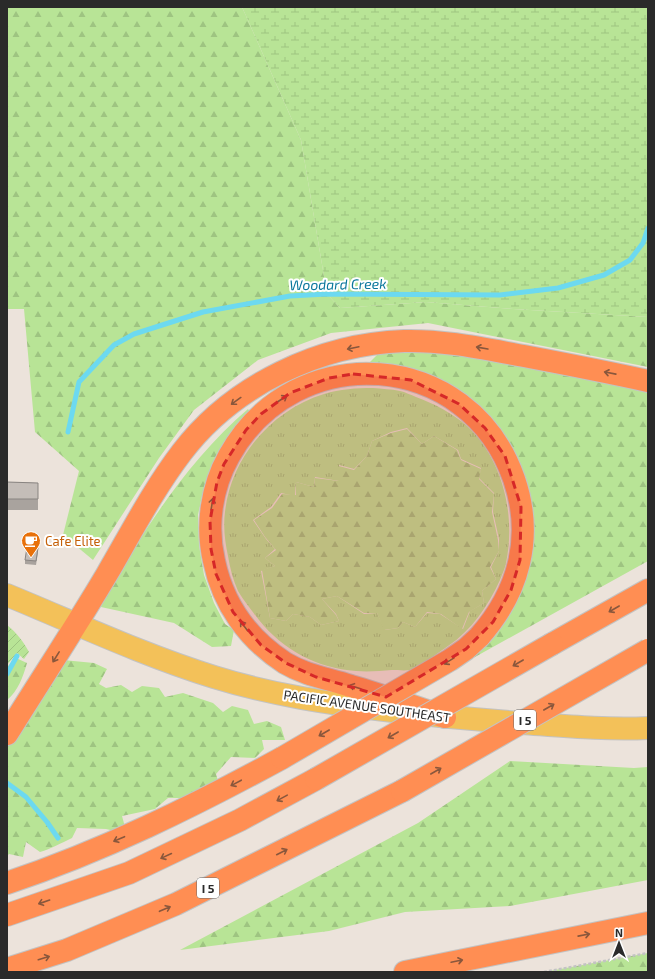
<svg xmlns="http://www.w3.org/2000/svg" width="655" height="979" font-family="'Exo 2',sans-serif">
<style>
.grass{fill:url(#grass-tufts);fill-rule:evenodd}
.forest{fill:url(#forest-firs)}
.wetland{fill:url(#wetland-marsh)}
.garden{fill:url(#garden-furrows)}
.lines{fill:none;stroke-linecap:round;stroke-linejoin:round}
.stream{stroke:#6cd9f0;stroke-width:5}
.primary-casing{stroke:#c3c3c3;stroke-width:24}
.motorway-casing{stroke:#c3c3c3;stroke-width:24}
.path{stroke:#c3c3c3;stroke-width:2.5;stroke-dasharray:3 2;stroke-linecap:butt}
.primary{stroke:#f3c159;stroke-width:22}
.motorway{stroke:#ff8e53;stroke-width:22}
.motorway-bridge-casing{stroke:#c3c3c3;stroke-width:24;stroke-linecap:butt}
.motorway-bridge{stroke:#ff8e53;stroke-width:22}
.wall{fill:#a9a39e}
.building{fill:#c4bdb8;stroke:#898481}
.oneway{stroke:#8a573c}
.marked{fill:#d62828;fill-opacity:0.2;stroke:#d62828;stroke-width:3;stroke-dasharray:8 5;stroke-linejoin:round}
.labels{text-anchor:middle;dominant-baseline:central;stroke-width:4;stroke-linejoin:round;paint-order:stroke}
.shield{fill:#fff;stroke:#6a6a6a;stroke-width:1}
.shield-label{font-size:12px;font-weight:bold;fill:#2a2a2a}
.food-label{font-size:13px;fill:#c56008;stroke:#fff;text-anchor:start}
.street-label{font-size:13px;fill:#2a2a2a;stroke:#fff}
.water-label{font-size:14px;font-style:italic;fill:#0b779c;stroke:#fff}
</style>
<defs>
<pattern id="grass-tufts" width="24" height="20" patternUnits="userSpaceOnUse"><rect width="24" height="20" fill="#b8e496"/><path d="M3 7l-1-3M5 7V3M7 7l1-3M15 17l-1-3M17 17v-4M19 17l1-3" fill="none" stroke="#9ec481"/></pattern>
<pattern id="forest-firs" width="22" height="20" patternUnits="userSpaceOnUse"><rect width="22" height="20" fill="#b8e496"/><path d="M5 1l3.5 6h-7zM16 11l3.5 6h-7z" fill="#9ec481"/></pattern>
<pattern id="wetland-marsh" width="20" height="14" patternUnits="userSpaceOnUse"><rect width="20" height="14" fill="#b8e496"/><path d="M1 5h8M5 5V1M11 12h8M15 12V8" fill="none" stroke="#9ec481"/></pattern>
<pattern id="garden-furrows" width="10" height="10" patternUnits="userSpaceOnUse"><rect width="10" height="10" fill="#b8e496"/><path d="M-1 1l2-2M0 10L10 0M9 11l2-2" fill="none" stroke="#9ec481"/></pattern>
</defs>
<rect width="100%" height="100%" fill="#ece3db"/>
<!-- grass -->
<path class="grass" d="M373,388C382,389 391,389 400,391C405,392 411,395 416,397C435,404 452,413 467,426C503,459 516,516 506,563C505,569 502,574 500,580C488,606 472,630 448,646C439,652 419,668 410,670C404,671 397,670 392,670C380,671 368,672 356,671C317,668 283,650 259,620C252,611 244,601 238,591C233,580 230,568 228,556C225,542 223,527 225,512C231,457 272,410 324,394C340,389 356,388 373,388ZM407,428L422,444L434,436L458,450L461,459L481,468L479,478L494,493L493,512L499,539V551L491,567L496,579L482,591L484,603L470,611L463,629L440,614L427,613L415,627L403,622L398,628L385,630L377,613L364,614L337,596L322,599L336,614L339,621L321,625L310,617L293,614L286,621L270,618L261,571L275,566L265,558L275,549L266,539L253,520L271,507L281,493L295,496L296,482L314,487L315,477L339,481V465L354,469L367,456L372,441L391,432Z"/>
<!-- forest -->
<path class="forest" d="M7,7H242L301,140L327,294L340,308L426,302L513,309L648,317V367L428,323L331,333L258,360L194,410L159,458L93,560L63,535L79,471L35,432L24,309H7Z
M398,352H443L648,389V561L448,672L500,625L526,485L516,459L505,438L489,417L470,402L370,362L378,354Z
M248,409L250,412L229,436L215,461L202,496L198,515L199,545L204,575L214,603L225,624L234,630L231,646L212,647L174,623L101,607L103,597C145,530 187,461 248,409Z
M407,429L422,444L434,436L457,450L461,460L481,469L479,479L494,494L492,512L498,540L499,551L490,567L496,579L482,591L484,603L469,612L462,629L441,614L427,612L415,627L403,622L398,628L384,630L377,613H364L337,596L322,599L336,615L339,621L321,625L310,617L293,614L286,621L270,618L262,570L275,566L265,558L276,550L265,537L254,520L272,508L282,494L296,495V482L314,487L315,478L339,481V466L354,470L367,456L372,441L391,433Z
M16,658L27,663C23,677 18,691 7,700V667Z
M63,660L94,663L107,669L99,684L106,688L121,685L132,692L142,686L159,688L165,697L183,693L213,703L223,712L232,706L248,710L254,724L267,721L281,727L285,740H262L264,749L255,758L231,757L216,774L218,781L185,798H168L155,809L122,816L125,827L119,832L106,829L77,828L72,838C61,843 51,849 40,852L26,842L23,857L9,854L7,856V747Z
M510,761L634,768L648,767V880L510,906L405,912L329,931L180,950L418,823Z
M648,953V972H544Z"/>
<!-- wetland -->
<path class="wetland" d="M242,7H648V317L513,309L426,302L340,308L327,294L301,140Z"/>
<!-- garden -->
<path class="garden" d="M7,625C17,633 23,641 29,652L24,659L17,653L7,665Z"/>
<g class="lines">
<!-- stream -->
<path class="stream" d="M68,432L79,382L114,345L134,334L203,312L290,296L327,294L500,295L558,288L604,275L630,260L643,243L648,228
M7,674L17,656
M7,783L26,797L47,822L58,838"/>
<defs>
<path id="primary" d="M7,595C75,623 143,655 214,677C272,695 332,704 393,711C436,716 479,720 522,723C564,726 606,730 648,728"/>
<path id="motorway" d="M552,644L648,590
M445,717C414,707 383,695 351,686C327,678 307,676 285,663C248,639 223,604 214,561C206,526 211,488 229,456C295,337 469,349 514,479C534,537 519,592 479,637
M7,734C40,681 75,628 107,574C131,533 153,490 182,452C233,385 320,344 404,341C445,340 485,349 524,356C566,364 607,372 648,381
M7,883C103,851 194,806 282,758
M7,915L129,873L240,820L316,779
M7,969L67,950L176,904L402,791
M405,972L648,923"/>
</defs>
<!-- primary casing -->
<use href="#primary" class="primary-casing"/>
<!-- motorway casing -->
<use href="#motorway" class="motorway-casing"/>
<!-- path -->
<path class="path" d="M544,972L648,953"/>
<!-- primary -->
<use href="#primary" class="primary"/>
<!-- motorway -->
<use href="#motorway" class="motorway"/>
<defs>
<path id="motorway-bridge" d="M282,758L450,660L466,649L479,637
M316,779L552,644
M402,791L648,650"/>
</defs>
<!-- motorway-bridge casing -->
<use href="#motorway-bridge" class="motorway-bridge-casing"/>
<!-- motorway-bridge -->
<use href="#motorway-bridge" class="motorway-bridge"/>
</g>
<!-- wall -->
<path class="wall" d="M7,482L38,483V510H7Z
M38,552L36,565L25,564V560Z"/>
<!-- building -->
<path class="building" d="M7,482L38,483V499H7Z
M27,547L38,548L36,561L25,560Z"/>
<!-- one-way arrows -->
<defs><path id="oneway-shaft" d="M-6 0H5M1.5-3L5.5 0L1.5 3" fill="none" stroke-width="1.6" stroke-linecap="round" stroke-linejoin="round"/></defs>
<g class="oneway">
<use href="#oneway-shaft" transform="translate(353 348) rotate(168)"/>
<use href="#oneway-shaft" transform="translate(482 348) rotate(-170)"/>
<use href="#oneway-shaft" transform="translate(610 373) rotate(-169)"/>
<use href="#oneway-shaft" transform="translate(282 399) rotate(-33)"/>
<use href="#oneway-shaft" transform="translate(236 401) rotate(144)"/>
<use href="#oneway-shaft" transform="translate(212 504) rotate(-81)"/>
<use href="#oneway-shaft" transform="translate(614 609) rotate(150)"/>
<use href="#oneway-shaft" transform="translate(244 626) rotate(-127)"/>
<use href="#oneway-shaft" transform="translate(56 657) rotate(122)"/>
<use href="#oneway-shaft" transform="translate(449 661) rotate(148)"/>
<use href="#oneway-shaft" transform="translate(518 663) rotate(150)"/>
<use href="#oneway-shaft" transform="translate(355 687) rotate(-162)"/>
<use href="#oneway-shaft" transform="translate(549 707) rotate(-30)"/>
<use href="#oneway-shaft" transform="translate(324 733) rotate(150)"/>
<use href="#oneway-shaft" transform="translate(393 735) rotate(150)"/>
<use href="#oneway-shaft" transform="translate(436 771) rotate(-30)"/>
<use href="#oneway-shaft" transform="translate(236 783) rotate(152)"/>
<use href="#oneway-shaft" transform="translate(282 798) rotate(151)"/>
<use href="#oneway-shaft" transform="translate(119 839) rotate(157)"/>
<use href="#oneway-shaft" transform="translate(282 852) rotate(-27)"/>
<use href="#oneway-shaft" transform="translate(166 856) rotate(155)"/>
<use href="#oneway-shaft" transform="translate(44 902) rotate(161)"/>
<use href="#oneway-shaft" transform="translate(165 909) rotate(-23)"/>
<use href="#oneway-shaft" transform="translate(584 935) rotate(-11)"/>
<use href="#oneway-shaft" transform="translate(44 958) rotate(-17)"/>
<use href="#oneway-shaft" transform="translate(457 961) rotate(-12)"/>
</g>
<!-- marked area -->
<path class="marked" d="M353,374L411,380L459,404L485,428L505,456L521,507L520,560L511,590L493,622L466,649L386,697L316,677L286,663L261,645L233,612L216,574L211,549L210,521L217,482L224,464L246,430L261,414L290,393L329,378Z"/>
<!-- icons -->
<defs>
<symbol id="cafe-pin" viewBox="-11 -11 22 30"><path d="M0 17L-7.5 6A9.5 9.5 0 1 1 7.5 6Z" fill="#e8710a" stroke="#fff"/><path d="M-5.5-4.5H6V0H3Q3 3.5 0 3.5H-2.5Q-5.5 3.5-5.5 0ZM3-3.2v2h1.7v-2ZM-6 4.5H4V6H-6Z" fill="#fff"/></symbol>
</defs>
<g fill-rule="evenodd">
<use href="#cafe-pin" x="20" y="530" width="22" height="30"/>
</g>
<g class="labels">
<!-- shield labels -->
<g class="shield">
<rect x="514" y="710" width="22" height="20" rx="3"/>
<rect x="197" y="878" width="22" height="20" rx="3"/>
</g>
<g class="shield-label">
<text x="525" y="720">I 5</text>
<text x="208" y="888">I 5</text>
</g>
<!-- food labels -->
<g class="food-label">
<text x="45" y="541">Cafe Elite</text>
</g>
<!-- street labels -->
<g class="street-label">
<text transform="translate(367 706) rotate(8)">PACIFIC AVENUE SOUTHEAST</text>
</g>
<!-- water labels -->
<g class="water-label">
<text transform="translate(338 284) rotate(-1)">Woodard Creek</text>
</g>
</g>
<!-- border -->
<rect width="655" height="979" fill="none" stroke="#2a2a2a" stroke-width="16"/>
<!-- north arrow -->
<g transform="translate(619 943)" stroke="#ffffff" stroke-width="3" paint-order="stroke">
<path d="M0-3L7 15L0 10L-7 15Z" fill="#2a2a2a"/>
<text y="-6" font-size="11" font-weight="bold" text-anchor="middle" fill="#2a2a2a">N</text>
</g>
</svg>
